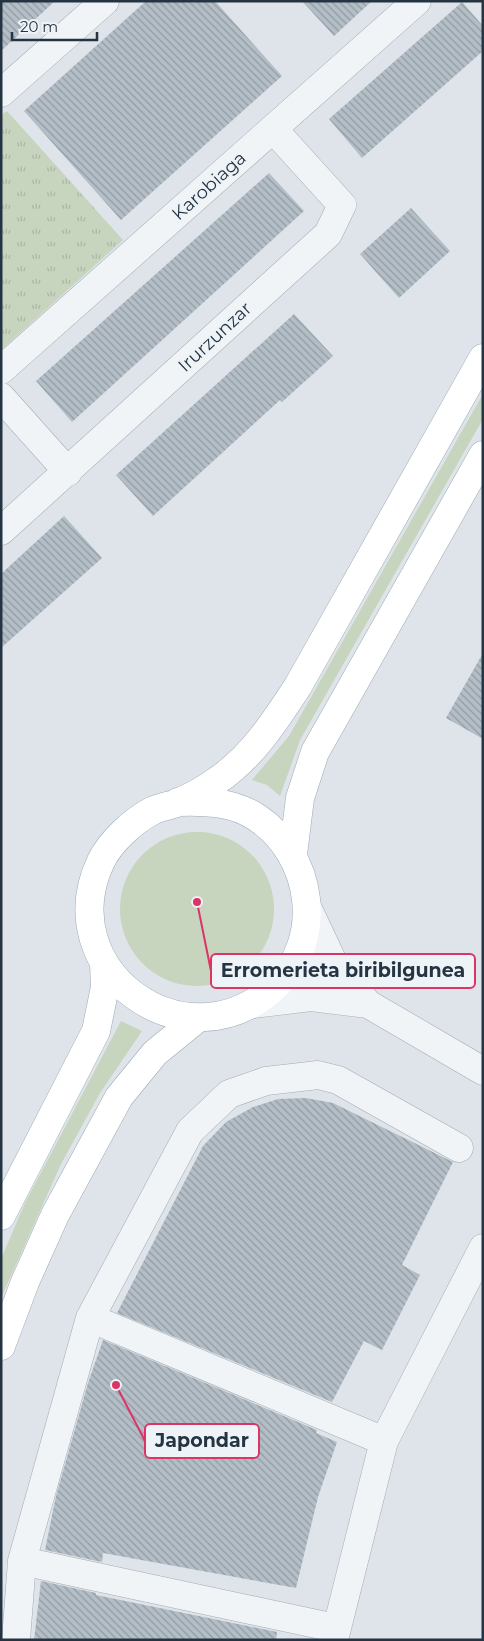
<svg xmlns="http://www.w3.org/2000/svg" width="484" height="1641" font-family="Montserrat,sans-serif">
<style>
.green{fill:#c7d4be}
.park{fill:url(#park-tufts)}
.building{fill:url(#building-back-hatch)}
.lines{fill:none;stroke-linecap:round;stroke-linejoin:round}
.minor-casing{stroke:#a3acb4;stroke-width:29}
.major-casing{stroke:#9caab6;stroke-width:29}
.minor{stroke:#f1f4f7;stroke-width:28}
.major{stroke:#fff;stroke-width:28}
.labels{text-anchor:middle;dominant-baseline:central;stroke-width:4.5;stroke-linejoin:round;paint-order:stroke}
.street-label{font-size:18px;fill:#253442;stroke:#edf3f7}
.leader{fill:none;stroke:#dd3466;stroke-width:2}
.callout-dot{fill:#dd3466;stroke:#edf3f7;stroke-width:2}
.callout{fill:#edf3f7;stroke:#dd3466;stroke-width:2}
.callout-label{font-size:19px;text-anchor:middle;font-weight:bold;fill:#253442}
</style>
<defs>
<pattern id="park-tufts" width="24" height="20" patternUnits="userSpaceOnUse" patternTransform="scale(1.25)"><rect width="24" height="20" fill="#c7d4be"/><path d="M3 7l-1-3M5 7V3M7 7l1-3M15 17l-1-3M17 17v-4M19 17l1-3" fill="none" stroke="#abb7a4"/></pattern>
<pattern id="building-back-hatch" width="6" height="6" patternUnits="userSpaceOnUse" patternTransform="scale(1.25)"><rect width="6" height="6" fill="#b4bec7"/><path d="M-1 5l2 2M0 0l6 6M5-1l2 2" fill="none" stroke="#929ba3"/></pattern>
</defs>
<rect width="100%" height="100%" fill="#dee4e9"/>
<!-- green -->
<path class="green" d="M483,394V419L300,740L280,796L267,785L252,780L289,736Z
M120 909a77 77 0 1 1 154 0a77 77 0 1 1-154 0Z
M121,1021L142,1031L100,1093L61,1164L1,1298V1259L25,1203Z"/>
<!-- park -->
<path class="park" d="M7,111L123,240L1,350V115Z"/>
<!-- building -->
<path class="building" d="M1,1H55L1,51Z
M146,1H215L282,76L121,220L24,111Z
M302,1H372L334,36Z
M462,2L483,26V51L362,158L329,119Z
M269,173L304,211L72,422L36,381Z
M411,208L450,251L399,298L360,254Z
M294,314L333,356L282,402L280,400L153,516L116,475Z
M64,516L102,558L1,648V574Z
M483,653V739L446,718Z
M306,1098L333,1103L453,1162L402,1265L420,1275L382,1350L364,1341L332,1402L117,1313L203,1146L226,1122L253,1107L278,1099Z
M103,1340L317,1430L316,1433L337,1442L318,1497L296,1588L103,1553L102,1562L45,1550L56,1496L88,1383Z
M41,1581L96,1593V1595L277,1632L276,1640H34Z"/>
<g class="lines">
<defs>
<path id="minor" d="M1,93L105,1
M1,370L417,1
M1,397L68,472
M1,531L328,234L342,205L273,129
M308,909L332,960L368,1004L483,1071
M253,1004L311,997L368,1004
M90,1318L384,1441
M22,1561L335,1628
M16,1640L22,1561L90,1318L190,1131L229,1094L266,1081L318,1075L338,1080L459,1148
M334,1640L384,1441L483,1248"/>
<path id="major" d="M178,802C205,801 233,802 256,817C313,854 326,940 274,987C185,1069 49,970 101,861C111,841 133,821 152,811C160,807 169,806 177,803C191,797 206,789 218,780C253,756 275,721 298,686L483,358
M293,854L300,798L315,752L483,455
M1,1216L96,1031L105,987L104,964
M1,1346L25,1282L55,1215L119,1097L155,1053L198,1018"/>
</defs>
<!-- minor casing -->
<use href="#minor" class="minor-casing"/>
<!-- major casing -->
<use href="#major" class="major-casing"/>
<!-- minor -->
<use href="#minor" class="minor"/>
<!-- major -->
<use href="#major" class="major"/>
</g>
<g class="labels">
<!-- street labels -->
<g class="street-label">
<text transform="translate(209 186) rotate(-42)">Karobiaga</text>
<text transform="translate(215 337) rotate(-43)">Irurzunzar</text>
</g>
</g>
<!-- callouts -->
<path class="leader" d="M197 902L211 971M116 1385L145 1441"/>
<g class="callout-dot">
<circle cx="197" cy="902" r="5"/>
<circle cx="116" cy="1385" r="5"/>
</g>
<g class="callout">
<rect x="211" y="954" width="264" height="34" rx="5"/>
<rect x="145" y="1424" width="114" height="34" rx="5"/>
</g>
<g class="callout-label">
<text x="343" y="977">Erromerieta biribilgunea</text>
<text x="202" y="1447">Japondar</text>
</g>
<!-- border -->
<rect width="484" height="1641" fill="none" stroke="#253442" stroke-width="5"/>
<!-- scale -->
<path d="M12 32v8h85v-8" fill="none" stroke="#253442" stroke-width="2.5"/>
<text x="20" y="32" font-size="15" fill="#253442" stroke="#edf3f7" stroke-width="4" paint-order="stroke">20 m</text>
</svg>
